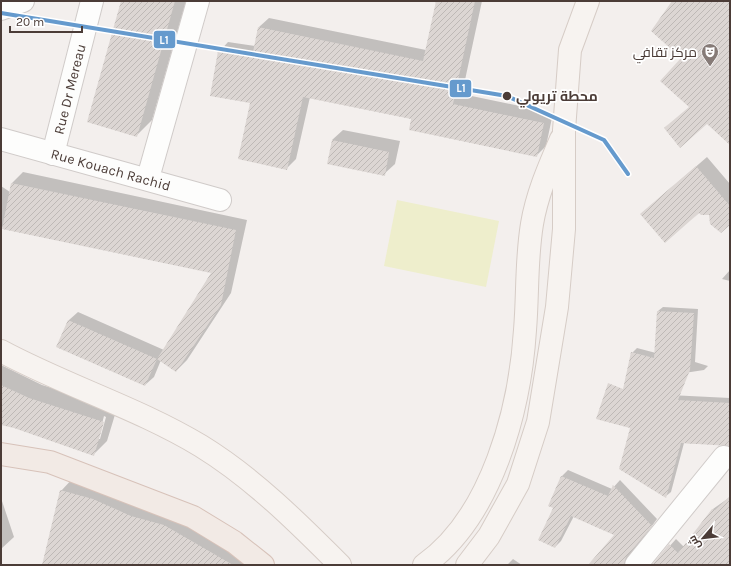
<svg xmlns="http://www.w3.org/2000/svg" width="731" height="566" font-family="Karla,Cairo,sans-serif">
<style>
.park{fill:#eec}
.shadow{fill:#0003;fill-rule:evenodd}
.building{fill:url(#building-hatch)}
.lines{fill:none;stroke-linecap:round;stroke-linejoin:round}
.street-casing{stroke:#d0cbc9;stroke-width:24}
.secondary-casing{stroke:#d6ccc6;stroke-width:24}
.primary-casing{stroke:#d7c2b9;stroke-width:24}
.street{stroke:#fdfdfc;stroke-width:22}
.secondary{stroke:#f7f3f0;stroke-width:22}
.primary{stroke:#f2eae5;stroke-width:22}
.metro-1-casing{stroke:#fff;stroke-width:7}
.metro-1{stroke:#659acd;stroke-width:4}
.stop-dot{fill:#4b3c37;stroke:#fff;stroke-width:1.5}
.labels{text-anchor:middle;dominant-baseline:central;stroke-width:3.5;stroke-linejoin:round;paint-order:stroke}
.poi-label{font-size:14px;fill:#4b3c37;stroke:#fff;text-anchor:end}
.street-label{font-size:14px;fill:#4b3c37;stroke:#fff}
.stop-label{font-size:14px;font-weight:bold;fill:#4b3c37;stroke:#fff;text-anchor:start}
.line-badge{stroke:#fff;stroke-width:1.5}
.badge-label{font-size:11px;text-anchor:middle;font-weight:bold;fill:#fff}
</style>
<defs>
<pattern id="building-hatch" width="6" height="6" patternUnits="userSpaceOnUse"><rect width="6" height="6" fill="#dcd6d3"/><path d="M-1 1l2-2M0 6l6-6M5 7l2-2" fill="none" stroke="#beb9b6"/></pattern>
</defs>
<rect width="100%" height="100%" fill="#f3efed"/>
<!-- park -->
<path class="park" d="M397,200L499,221L486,287L384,266Z"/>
<!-- shadow -->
<path class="shadow" d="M122,1H186L152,120L137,135Z
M437,1H482L462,94L553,113L546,146L536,156L412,118L310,97L296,159L286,169L252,102L219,52L228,42L255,46L259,27L269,18L426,50Z
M343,130L400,141L395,164L384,174L332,140Z
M707,157L730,184V224L710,214L699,212L641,214Z
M23,172L247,220L231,293L187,360L176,371L161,360L154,377L145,385L58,347L69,320L78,312L164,350L212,272L1,227V186L10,192L12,183Z
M730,270V281L722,279Z
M663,307L698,309L695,362L708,366L704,370L625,382L632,353L637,348L656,353L658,311Z
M1,365L42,385L117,408L107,441L94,454L14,427L1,424ZM104,416L106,417L100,439H98Z
M609,392L730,398V445L684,443L671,492L666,496L631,427Z
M568,470L612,489L620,480L657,519L630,556L632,565H589L616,534L574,516L561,541L555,547V508L549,505L562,476Z
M74,477L178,512L254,565H53L61,491Z
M730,497V565H653L676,539L684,547L713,509Z
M1,498L14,537L1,549Z
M513,559L522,565H507Z"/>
<!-- building -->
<path class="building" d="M121,1H175L137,137L87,122Z
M436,1H475L453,104L544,123L537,157L409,130L411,119L303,97L287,170L238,159L250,103L210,96L218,51L252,57L258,27L423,61Z
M672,1H730V145L707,124L680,148L664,128L689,107L660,81L681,58L651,31Z
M332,140L389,152L385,176L327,164Z
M696,166L730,206V225L721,233L710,224L709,215H701L699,213L665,243L640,214Z
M11,183L236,230L221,305L176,372L157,359L211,273L2,229Z
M657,311L694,313L690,370L678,400L730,403V446L681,443L666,498L619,469L630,428L596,419L608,383L623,389L631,352L654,358Z
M68,320L157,359L145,386L56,347Z
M1,385L29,398L104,422L94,456L14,428L1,425Z
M561,476L608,496L613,485L652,526L626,557L624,565H588L614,535L571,516L555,548L538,540L553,508L548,506Z
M60,490L93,499L131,516L164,525L233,565H42Z
M730,496V565H652L669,544L678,553L712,509L715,510Z"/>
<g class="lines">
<defs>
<g id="street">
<path d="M1,9L23,1"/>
<path id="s1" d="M1,139L220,200"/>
<path id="s2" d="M53,154L92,1"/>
<path d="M148,178L198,1"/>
<path d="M636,565L724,457"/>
</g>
<path id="secondary" d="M1,351C66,386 138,408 201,446C253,478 297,522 340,565
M424,565C492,517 520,409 525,330C528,295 526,260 532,224C537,194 549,167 561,139
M467,565L489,536L518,484L538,422L557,307L564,229V130L570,50L588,1"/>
<path id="primary" d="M1,454L50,462L193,517L234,542L263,565"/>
</defs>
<!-- street casing -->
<use href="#street" class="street-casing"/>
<!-- secondary casing -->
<use href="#secondary" class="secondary-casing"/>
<!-- primary casing -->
<use href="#primary" class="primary-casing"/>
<!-- street -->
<use href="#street" class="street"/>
<!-- secondary -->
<use href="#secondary" class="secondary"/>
<!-- primary -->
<use href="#primary" class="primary"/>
<defs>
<path id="metro-1" d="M1,13L507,96L604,140L628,174"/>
</defs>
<!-- metro-1 casing -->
<use href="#metro-1" class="metro-1-casing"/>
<!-- metro-1 -->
<use href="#metro-1" class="metro-1"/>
</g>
<!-- icons -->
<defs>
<symbol id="theatre-pin" viewBox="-11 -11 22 30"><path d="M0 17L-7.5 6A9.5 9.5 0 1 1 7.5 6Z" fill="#867b77" stroke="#fff"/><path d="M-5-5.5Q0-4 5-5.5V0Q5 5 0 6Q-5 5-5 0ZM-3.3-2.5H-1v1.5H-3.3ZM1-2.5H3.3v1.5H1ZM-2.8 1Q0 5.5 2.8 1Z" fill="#fff"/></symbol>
</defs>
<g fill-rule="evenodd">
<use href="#theatre-pin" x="700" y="42" width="20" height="27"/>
</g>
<!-- markers -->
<circle class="stop-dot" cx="507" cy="96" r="5"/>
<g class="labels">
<!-- poi labels -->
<g class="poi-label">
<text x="697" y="52">مركز تقافي</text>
</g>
<!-- street labels -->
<g class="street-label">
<text stroke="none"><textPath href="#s2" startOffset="67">Rue Dr Mereau</textPath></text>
<text stroke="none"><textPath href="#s1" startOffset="114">Rue Kouach Rachid</textPath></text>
</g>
<!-- stop labels -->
<g class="stop-label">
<text x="516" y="96">محطة تريولي</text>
</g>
</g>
<g class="line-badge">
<rect x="153" y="30" width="23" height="19" rx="4" fill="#659acd"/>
<rect x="449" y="79" width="23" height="19" rx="4" fill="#659acd"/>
</g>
<g class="badge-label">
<text x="164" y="44">L1</text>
<text x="461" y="92">L1</text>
</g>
<!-- border -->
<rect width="731" height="566" fill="none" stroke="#4b3c37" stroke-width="4"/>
<!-- north arrow -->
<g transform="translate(703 538) rotate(242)" stroke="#ffffff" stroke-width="3" paint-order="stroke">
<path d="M0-3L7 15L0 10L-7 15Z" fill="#4b3c37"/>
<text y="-6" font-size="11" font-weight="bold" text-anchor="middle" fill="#4b3c37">ش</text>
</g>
<!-- scale -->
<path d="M10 26v6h72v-6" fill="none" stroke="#4b3c37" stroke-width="2"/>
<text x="16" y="26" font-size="12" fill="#4b3c37" stroke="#ffffff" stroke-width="3" paint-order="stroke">20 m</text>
</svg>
